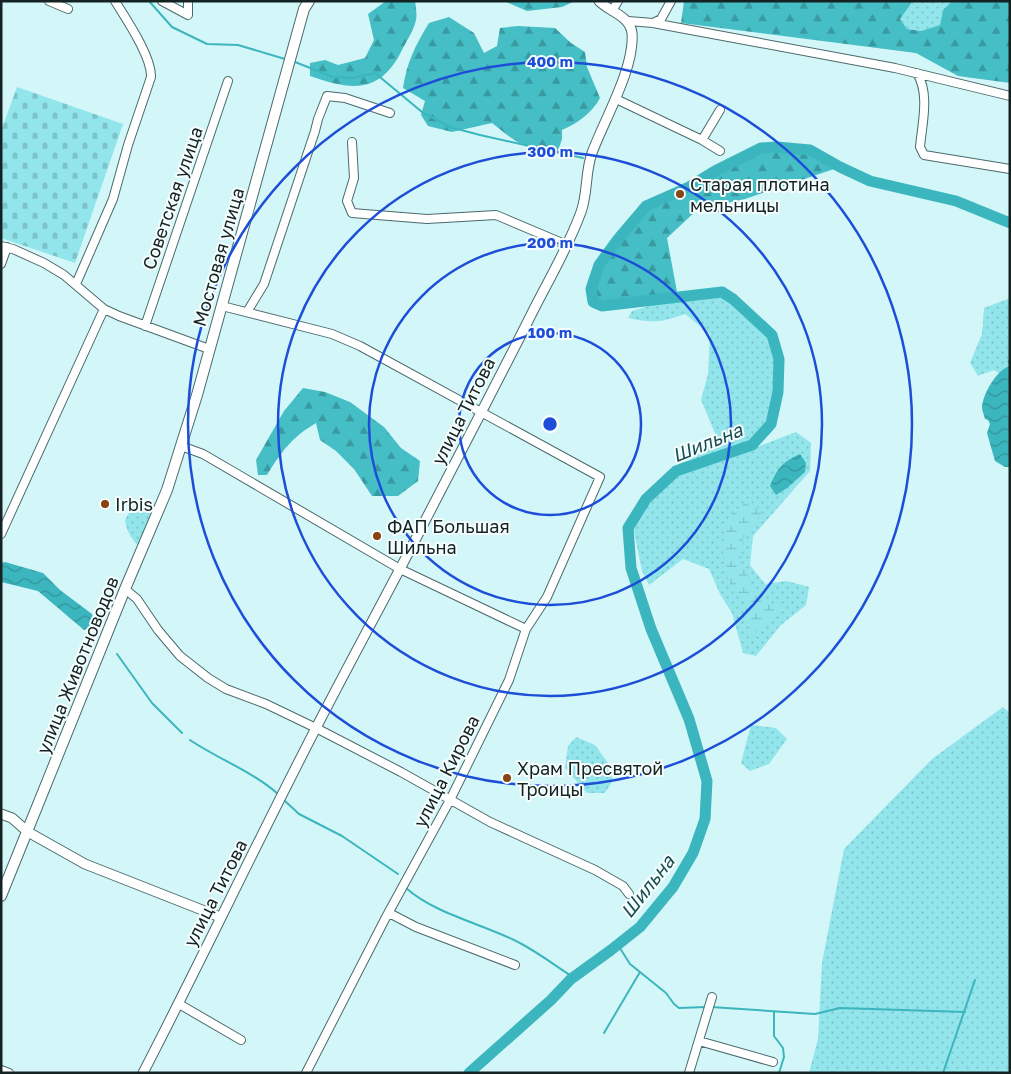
<svg xmlns="http://www.w3.org/2000/svg" width="1011" height="1074" font-family="'Golos Text',sans-serif">
<style>
.grass{fill:url(#grass-dots)}
.forest{fill:url(#forest-firs)}
.wetland{fill:url(#wetland-marsh)}
.cemetery{fill:url(#cemetery-stones)}
.water{fill:url(#water-waves)}
.lines{fill:none;stroke-linecap:round;stroke-linejoin:round}
.stream{stroke:#3cb6be;stroke-width:2}
.river{stroke:#3cb6be;stroke-width:11}
.minor-casing{stroke:#4b6a6c;stroke-width:10}
.tertiary-casing{stroke:#4b6a6c;stroke-width:11}
.secondary-casing{stroke:#4b6a6c;stroke-width:12}
.minor{stroke:#fff;stroke-width:8}
.tertiary{stroke:#fff;stroke-width:9}
.secondary{stroke:#fff;stroke-width:10}
.ring{fill:none;stroke:#1d4ed8;stroke-width:2.5}
.poi-dot{fill:#874414;stroke:#f6fdfd;stroke-width:2}
.labels{text-anchor:middle;dominant-baseline:central;stroke-width:4;stroke-linejoin:round;paint-order:stroke}
.poi-label{font-size:18px;fill:#152223;stroke:#f6fdfd;text-anchor:start}
.street-label{font-size:18px;fill:#152223;stroke:#f6fdfd}
.water-label{font-size:19px;font-style:italic;fill:#194d51;stroke:#f6fdfd}
.centre{fill:#1d4ed8;stroke:#f6fdfd;stroke-width:2.5}
.ring-label{font-size:15px;text-anchor:middle;font-weight:bold;fill:#1d4ed8;stroke:#f6fdfd;stroke-width:4;stroke-linejoin:round;paint-order:stroke}
</style>
<defs>
<pattern id="grass-dots" width="8" height="8" patternUnits="userSpaceOnUse" patternTransform="scale(1.25)"><rect width="8" height="8" fill="#91e5eb"/><path d="M2 2h.1M6 6h.1" fill="none" stroke="#7cc4c9" stroke-width="1.8" stroke-linecap="round"/></pattern>
<pattern id="forest-firs" width="22" height="20" patternUnits="userSpaceOnUse" patternTransform="scale(1.25)"><rect width="22" height="20" fill="#45bec6"/><path d="M5 1l3.5 6h-7zM16 11l3.5 6h-7z" fill="#389aa0"/></pattern>
<pattern id="wetland-marsh" width="20" height="14" patternUnits="userSpaceOnUse" patternTransform="scale(1.25)"><rect width="20" height="14" fill="#91e5eb"/><path d="M1 5h8M5 5V1M11 12h8M15 12V8" fill="none" stroke="#7cc4c9"/></pattern>
<pattern id="cemetery-stones" width="16" height="16" patternUnits="userSpaceOnUse" patternTransform="scale(1.25)"><rect width="16" height="16" fill="#91e5eb"/><path d="M2 7V4a2 2 0 0 1 4 0v3zM10 15v-3a2 2 0 0 1 4 0v3z" fill="#7cc4c9"/></pattern>
<pattern id="water-waves" width="16" height="10" patternUnits="userSpaceOnUse" patternTransform="scale(1.25)"><rect width="16" height="10" fill="#3cb6be"/><path d="M0 5q4-4 8 0t8 0" fill="none" stroke="#31949a"/></pattern>
</defs>
<rect width="100%" height="100%" fill="#d3f6f8"/>
<!-- grass -->
<path class="grass" d="M913,1H952L943,10L940,25L921,31L907,29L900,19Z
M682,291L733,299L769,325L784,366L780,409L767,432L744,452L796,432L811,443L810,471L753,536L750,565L765,584L787,581L809,587L806,605L780,626L756,656L743,653L732,613L720,594L709,569L683,559L649,585L642,571L632,522L651,494L677,477L679,454L717,438L701,400L708,374L710,334L685,314C660,323 653,323 628,318L632,311L678,297Z
M1010,298V380L994,370L978,376L970,363L982,334L984,308Z
M153,501L157,507L140,547C132,541 126,530 125,520C133,504 135,504 153,501Z
M1003,707L1010,713V1073H809L818,1039L822,963L844,849L932,759Z
M751,725L776,728L787,739L769,764L750,771L741,763Z
M576,737L595,745L608,763L613,780L605,793H587L565,768L568,746Z"/>
<!-- forest -->
<path class="forest" d="M386,1H415C416,7 417,15 416,20C414,30 407,40 403,48C381,94 353,91 310,76V63L325,60L338,65L365,58L374,40L368,14Z
M504,1H575L562,7L527,11Z
M684,1H913L900,19L907,29L921,31L940,25L943,10L952,1H1010V83L958,76L916,53L681,23Z
M449,17L474,33L484,53L497,46L500,28L518,26L555,28L571,43L585,52L587,67L600,98C592,113 578,123 562,130V139L557,154C524,149 517,143 492,123L452,132L428,126L421,115L425,101L403,88C407,62 415,46 429,23Z
M777,147L810,150L840,167L745,199L698,209L667,238L678,297L615,306H602L593,302L591,289L599,265L618,239L646,206L689,187L715,171L761,148Z
M303,388L325,392L350,402L384,427L401,448L420,461L418,481L398,496H372L354,469L336,451L320,440L316,423C292,437 281,452 267,475H258L256,460L284,411Z"/>
<!-- wetland -->
<path class="wetland" d="M749,500L762,512L743,538L741,562L754,589L768,602L783,608L752,636L747,627L744,600L732,589L726,574L721,541L729,516Z"/>
<!-- cemetery -->
<path class="cemetery" d="M17,87L123,124L75,263L1,238V131Z"/>
<!-- water -->
<path class="water" d="M1010,360V467H1005L995,461L987,433L990,424L988,420L985,419C984,415 982,411 982,407C983,394 996,371 1008,367L1009,364L1007,361Z
M800,454L806,463L805,472L787,488L776,495L770,486C777,469 782,462 800,454Z
M5,562L43,573L60,590L92,614L95,626L84,630L38,591L1,582V563Z"/>
<g class="lines">
<!-- stream -->
<path class="stream" d="M149,1L172,27L207,44L238,45L285,59
M295,62L333,77L352,78L375,73L422,112L450,127L480,135L583,158
M117,654L152,703L182,733
M190,740C218,759 252,771 278,794
M285,801L299,814L342,836L398,874
M406,888C434,913 479,923 514,940C535,950 554,965 573,977
M618,945L630,964L666,993L674,1004L679,1008L706,1007
M711,1007L815,1014L840,1008L965,1012
M774,1012V1036L783,1048L784,1057L779,1073
M604,1033L640,972
M943,1073L975,980"/>
<!-- river -->
<path class="river" d="M469,1073L551,1000L571,979L611,950L640,927L673,887L693,853L705,819L707,781L689,719L651,629L631,568L628,528L646,499L676,471L752,445L771,424L778,392L779,359L772,335L733,299L722,292L602,306L593,302L591,289L599,265L618,239L646,206L689,187L715,171L761,148L777,147L810,150L840,167L870,181L956,201L1010,223"/>
<defs>
<path id="minor" d="M49,1L68,9
M162,1L188,15V1
M612,11L618,1
M628,21L653,23L895,68L1010,96
M653,23L661,19L671,1
M917,73C930,94 922,124 920,147L924,155L1010,169
M616,99L702,140L720,151
M702,140L720,110
M352,142L354,178L347,201L352,213L427,219L496,215L567,245
M1,246L13,249L44,263L64,275L104,309L119,316L209,349
M1,264L7,247
M76,284L113,199L128,145L151,77C152,57 126,19 115,1
M222,306L332,334L360,346L600,477L547,597L526,629L509,680L450,800L385,919L306,1073
M247,312L264,284L315,131L318,119L327,96L345,98L390,113
M145,326L228,81
M181,446L203,454L400,569L526,629
M1,534L104,309
M125,589L137,599L158,630L180,656L208,678L226,689L266,704L316,728L401,772L490,822L595,870L623,886L629,894
M389,913L416,927L515,965
M179,1004L241,1040
M699,1041L773,1062
M1,1070L9,1073
M689,1073L712,997"/>
<path id="tertiary" d="M1,814L12,818L28,832L85,864L220,917
M143,1073C202,959 257,842 316,728C352,658 390,589 426,519C461,451 497,383 531,315C548,281 568,248 581,212C588,193 585,172 592,153C604,120 635,68 632,33C630,16 610,12 599,1"/>
<path id="secondary" d="M1,896L125,589L167,490L197,395L304,9L309,1"/>
</defs>
<!-- minor casing -->
<use href="#minor" class="minor-casing"/>
<!-- tertiary casing -->
<use href="#tertiary" class="tertiary-casing"/>
<!-- secondary casing -->
<use href="#secondary" class="secondary-casing"/>
<!-- minor -->
<use href="#minor" class="minor"/>
<!-- tertiary -->
<use href="#tertiary" class="tertiary"/>
<!-- secondary -->
<use href="#secondary" class="secondary"/>
</g>
<!-- distance rings -->
<g class="ring">
<circle cx="550" cy="424" r="91"/>
<circle cx="550" cy="424" r="181"/>
<circle cx="550" cy="424" r="272"/>
<circle cx="550" cy="424" r="362"/>
</g>
<!-- markers -->
<g class="poi-dot">
<circle cx="680" cy="194" r="5"/>
<circle cx="105" cy="504" r="5"/>
<circle cx="377" cy="536" r="5"/>
<circle cx="507" cy="778" r="5"/>
</g>
<g class="labels">
<!-- poi labels -->
<g class="poi-label">
<text x="690" y="184">Старая плотина<tspan x="690" dy="21">мельницы</tspan></text>
<text x="115" y="504">Irbis</text>
<text x="387" y="526">ФАП Большая<tspan x="387" dy="21">Шильна</tspan></text>
<text x="517" y="768">Храм Пресвятой<tspan x="517" dy="21">Троицы</tspan></text>
</g>
<!-- street labels -->
<g class="street-label">
<text transform="translate(172 198) rotate(-71)">Советская улица</text>
<text transform="translate(218 257) rotate(-74)">Мостовая улица</text>
<text transform="translate(463 411) rotate(-63)">улица Титова</text>
<text transform="translate(77 665) rotate(-68)">улица Животноводов</text>
<text transform="translate(446 771) rotate(-63)">улица Кирова</text>
<text transform="translate(215 893) rotate(-63)">улица Титова</text>
</g>
<!-- water labels -->
<g class="water-label">
<text transform="translate(707 442) rotate(-22)">Шильна</text>
<text transform="translate(647 886) rotate(-52)">Шильна</text>
</g>
</g>
<circle cx="550" cy="424" r="8" class="centre"/>
<g class="ring-label">
<text x="550" y="67">400 m</text>
<text x="550" y="157">300 m</text>
<text x="550" y="248">200 m</text>
<text x="550" y="338">100 m</text>
</g>
<!-- border -->
<rect width="1011" height="1074" fill="none" stroke="#152223" stroke-width="5"/>
</svg>
